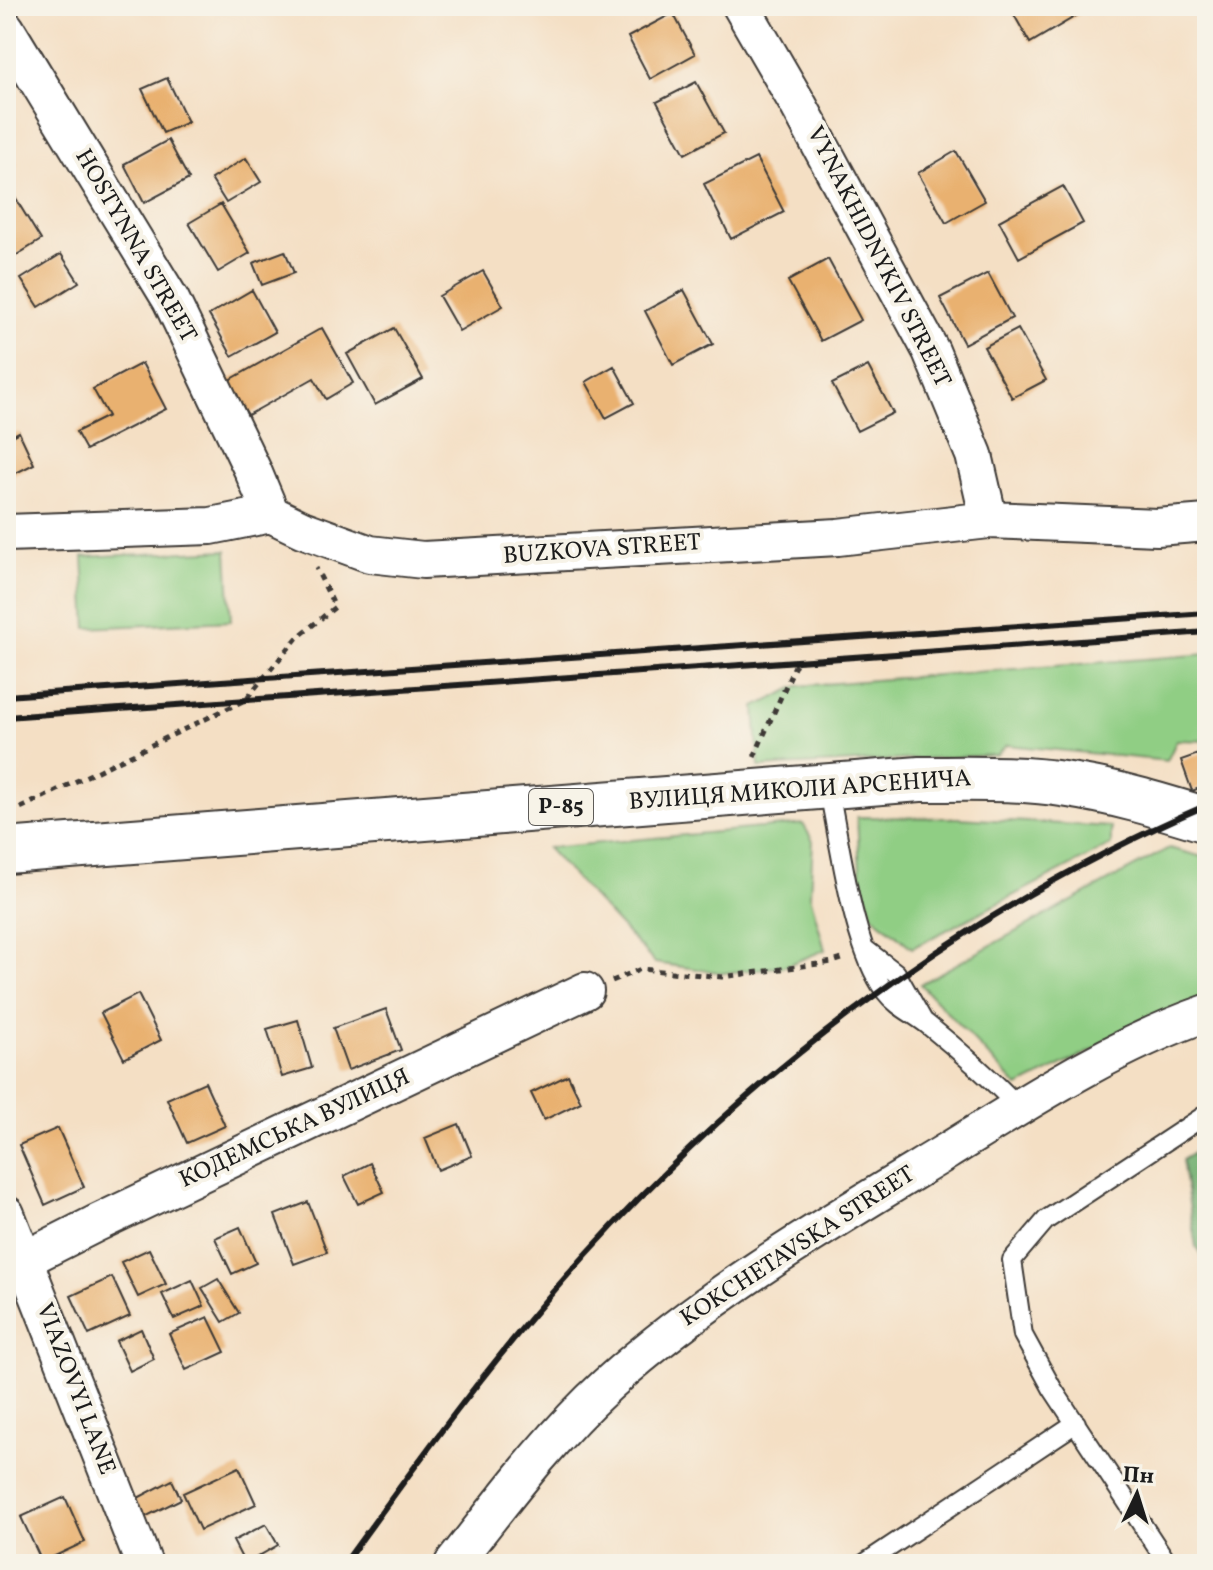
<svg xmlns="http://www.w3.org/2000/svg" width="1213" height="1570" font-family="Vollkorn,serif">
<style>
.green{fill:#90ce84;stroke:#567550;stroke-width:2}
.forest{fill:#74b172;stroke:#486647;stroke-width:2}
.building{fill:#e9b170}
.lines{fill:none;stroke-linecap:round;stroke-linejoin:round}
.lane-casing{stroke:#3c3935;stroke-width:22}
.street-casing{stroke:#3c3935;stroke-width:40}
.primary-casing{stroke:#3c3935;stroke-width:48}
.path{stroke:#3c3935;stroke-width:5;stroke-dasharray:6 6;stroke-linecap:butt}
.lane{stroke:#fff;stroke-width:18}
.street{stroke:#fff;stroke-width:36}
.primary{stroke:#fff;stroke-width:44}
.rail{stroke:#1c1c1c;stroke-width:6}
.labels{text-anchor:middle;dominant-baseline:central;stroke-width:8;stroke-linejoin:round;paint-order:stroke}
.shield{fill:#f7f3e8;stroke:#5e5c59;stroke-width:2}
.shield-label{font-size:22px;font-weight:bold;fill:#1c1c1c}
.street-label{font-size:24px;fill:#1c1c1c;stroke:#f7f3e8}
</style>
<rect width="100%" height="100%" fill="#f7f3e8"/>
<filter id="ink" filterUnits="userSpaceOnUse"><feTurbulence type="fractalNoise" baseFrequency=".0125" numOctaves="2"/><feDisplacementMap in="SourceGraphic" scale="16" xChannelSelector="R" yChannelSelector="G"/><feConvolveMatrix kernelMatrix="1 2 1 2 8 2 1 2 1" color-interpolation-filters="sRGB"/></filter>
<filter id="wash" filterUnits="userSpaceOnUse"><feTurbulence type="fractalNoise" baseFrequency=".006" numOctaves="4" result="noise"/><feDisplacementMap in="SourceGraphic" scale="32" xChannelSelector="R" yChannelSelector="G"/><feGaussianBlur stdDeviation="1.8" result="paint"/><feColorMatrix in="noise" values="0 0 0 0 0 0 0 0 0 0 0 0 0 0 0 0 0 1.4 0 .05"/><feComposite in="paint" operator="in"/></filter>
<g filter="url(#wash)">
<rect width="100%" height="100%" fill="#f4dfc4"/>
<!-- green -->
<path class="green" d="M227,550L231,621L87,628L83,557Z
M1207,654V741L1177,740L1167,761L1007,745L996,755L759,767L755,707L798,686Z
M857,817L959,818L1111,827V845L912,948L872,915L860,872Z
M803,824L813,841L810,895L825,950L785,966L724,973L655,963L547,848Z
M1169,848L1207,858V1002L1147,1024L1018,1087L920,984Z"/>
<!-- forest -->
<path class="forest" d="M1207,1145V1264L1196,1247L1182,1160Z"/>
<g id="blocks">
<!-- building -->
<path class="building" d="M1009,6H1093L1030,43Z
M673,13L695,54L650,79L628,37Z
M167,78L188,122L163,133L142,89Z
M696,82L724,133L685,154L657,102Z
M168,140L189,179L144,203L124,164Z
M6,147L17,165L6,172Z
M956,151L985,201L946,223L918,173Z
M246,158L261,182L226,203L211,179Z
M756,158L784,212L731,239L704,184Z
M1063,186L1083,223L1019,258L999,221Z
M14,196L41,240L15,256L6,241V201Z
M221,204L250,253L218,272L189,223Z
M285,251L294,273L262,285L253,263Z
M61,254L79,282L39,307L21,279Z
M828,259L861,320L821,341L788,281Z
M483,271L503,306L459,331L439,296Z
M988,273L1012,318L964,344L940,298Z
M252,290L275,332L232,356L209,315Z
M684,290L713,344L673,365L645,311Z
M322,328L353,383L326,399L314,378L248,415L228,381Z
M394,328L423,379L375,405L347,354Z
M1018,329L1046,380L1012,398L984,347Z
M142,363L166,409L86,450L76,432L108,416L93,389Z
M614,366L634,403L606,418L586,382Z
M868,366L893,413L857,431L832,384Z
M19,432L34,464L8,477L6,439Z
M1207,751V785L1192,791L1181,760Z
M138,994L161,1040L124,1059L101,1013Z
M386,1009L401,1050L348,1070L333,1028Z
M298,1020L312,1068L282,1077L267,1029Z
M568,1075L581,1102L544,1120L531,1093Z
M205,1082L225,1126L187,1143L167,1099Z
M459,1124L472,1156L438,1170L425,1138Z
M58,1128L84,1187L45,1205L19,1145Z
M370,1163L384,1192L358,1204L344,1176Z
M308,1202L327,1252L294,1264L275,1215Z
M240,1227L256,1263L232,1274L215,1238Z
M149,1249L166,1284L138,1297L121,1262Z
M112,1277L130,1316L89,1335L71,1296Z
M218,1279L239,1313L223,1322L202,1288Z
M192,1280L204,1306L174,1319L162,1294Z
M208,1317L225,1352L186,1370L169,1334Z
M141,1329L154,1359L130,1371L116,1341Z
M6,1357L15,1375L6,1380Z
M239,1467L256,1504L200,1530L183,1493Z
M172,1480L181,1499L143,1518L134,1500Z
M65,1497L85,1542L42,1562L21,1517Z
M266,1524L278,1545L245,1564L233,1541Z"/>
</g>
</g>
<g filter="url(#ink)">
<use href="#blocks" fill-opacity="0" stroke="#3c3935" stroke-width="2"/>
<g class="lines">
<defs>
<path id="lane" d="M828,786C840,841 852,947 885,991C897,1007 913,1013 928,1025C960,1051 990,1078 1019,1107
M866,950L896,973L923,1021
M864,1564L1076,1423
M1168,1564L1052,1388L1023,1335L1012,1260L1046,1220L1207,1114"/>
<path id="street" d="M741,6L799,106L931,351L974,455L989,520
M6,29L171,300L253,471L271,514
M6,533L211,526L271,514L302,529L370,554L423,560L838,537L989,520L1157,527L1207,523
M6,1214L144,1564
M6,1269L97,1223L585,991
M453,1564C502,1502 549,1438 607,1385C709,1293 829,1223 946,1152C1030,1100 1113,1046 1207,1013"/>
<path id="primary" d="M6,851L920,779C969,779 1020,777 1069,785C1116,792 1161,806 1207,820"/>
</defs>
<!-- lane casing -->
<use href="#lane" class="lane-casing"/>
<!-- street casing -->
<use href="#street" class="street-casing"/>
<!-- primary casing -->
<use href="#primary" class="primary-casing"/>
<!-- path -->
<path class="path" d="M754,757L797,661
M10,813L245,700L297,638L335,607L316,568
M612,981L641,969L722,977L833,962L845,958"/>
<!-- lane -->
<use href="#lane" class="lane"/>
<!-- street -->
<use href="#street" class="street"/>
<!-- primary -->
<use href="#primary" class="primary"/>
<!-- rail -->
<path class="rail" d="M6,696L1207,613
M6,717L1207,632
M344,1564C409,1474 474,1384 546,1300C726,1089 952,915 1207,805"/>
</g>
</g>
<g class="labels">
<!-- shield labels -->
<rect class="shield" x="529" y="789" width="64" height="36" rx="6"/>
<g class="shield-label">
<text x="561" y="807">Р-85</text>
</g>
<!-- street labels -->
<g class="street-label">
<text transform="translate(135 246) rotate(60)">HOSTYNNA STREET</text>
<text transform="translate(878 257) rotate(63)">VYNAKHIDNYKIV STREET</text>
<text transform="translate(602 550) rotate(-4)">BUZKOVA STREET</text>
<text transform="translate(800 791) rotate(-4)">ВУЛИЦЯ МИКОЛИ АРСЕНИЧА</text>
<text transform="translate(295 1129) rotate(-25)">КОДЕМСЬКА ВУЛИЦЯ</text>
<text transform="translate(798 1247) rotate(-33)">KOKCHETAVSKA STREET</text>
<text transform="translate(75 1389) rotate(69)">VIAZOVYI LANE</text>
</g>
</g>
<!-- margin -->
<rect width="1213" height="1570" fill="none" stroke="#f7f3e8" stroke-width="32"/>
<!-- north arrow -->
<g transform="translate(1137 1494) rotate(4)" stroke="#f7f3e8" stroke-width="6" paint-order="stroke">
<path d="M0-6L14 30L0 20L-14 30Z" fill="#1c1c1c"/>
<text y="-12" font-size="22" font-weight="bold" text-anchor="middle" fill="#1c1c1c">Пн</text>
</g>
</svg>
